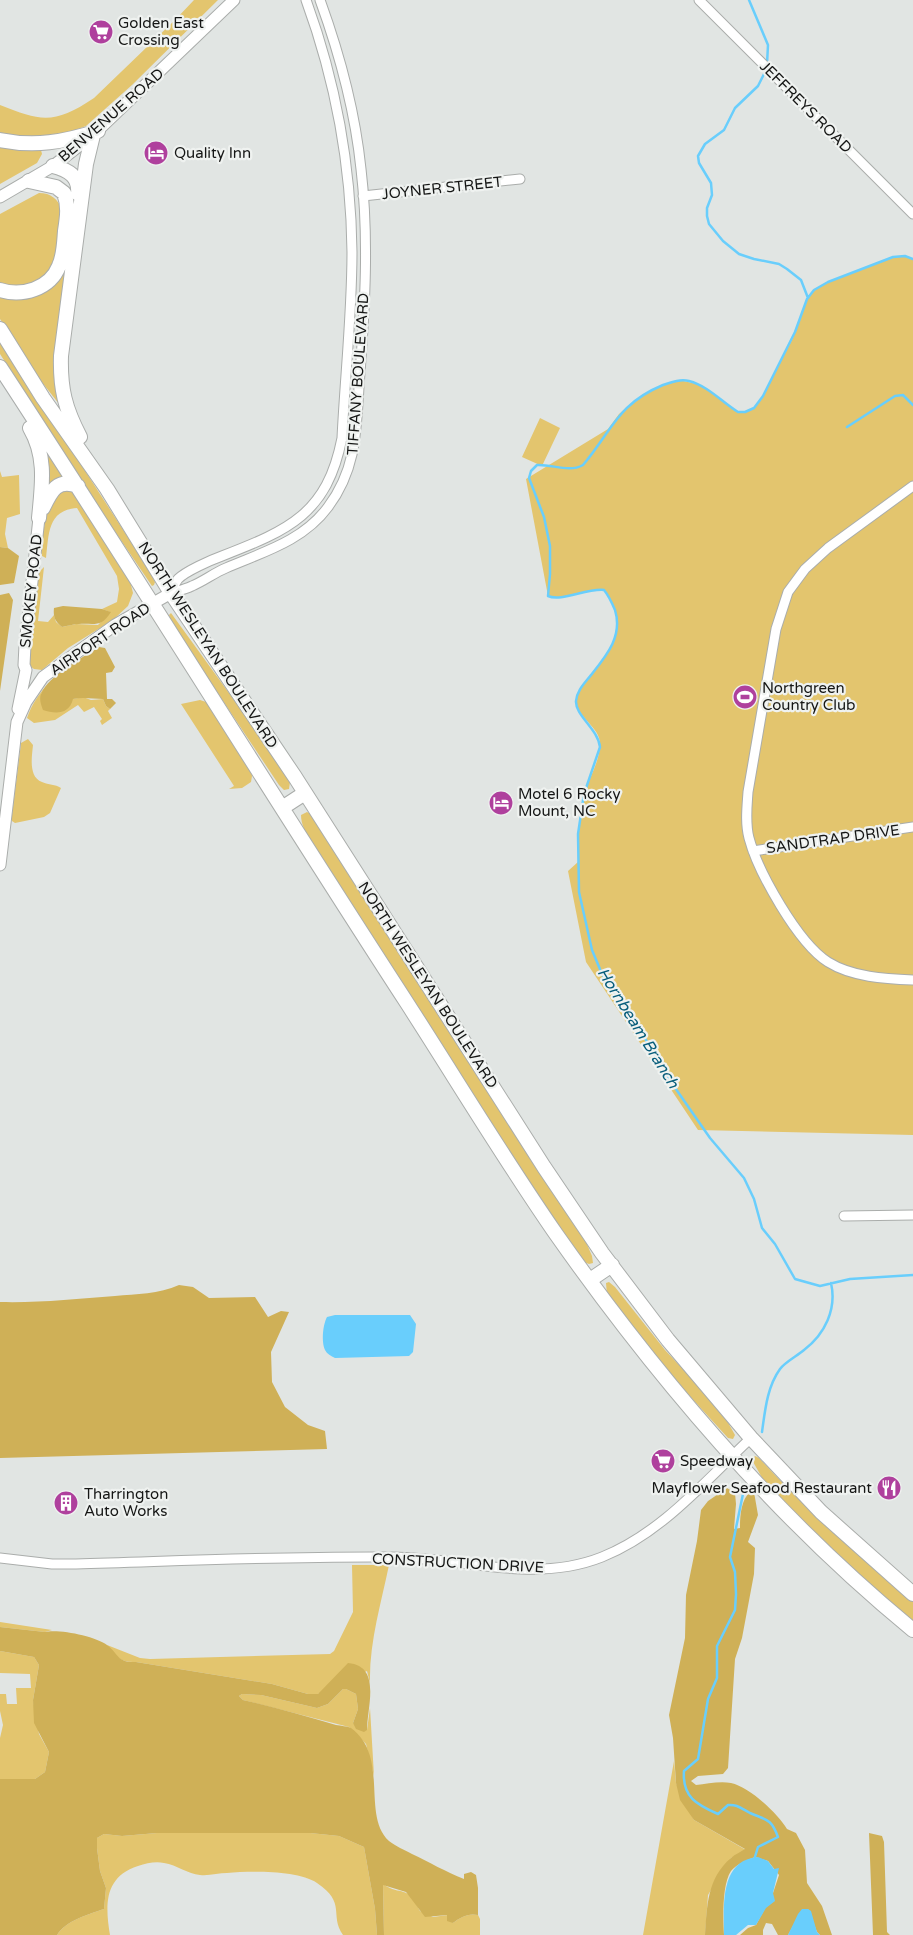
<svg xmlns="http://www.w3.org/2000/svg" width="913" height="1935" font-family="'Varela Round',sans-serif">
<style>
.green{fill:#e3c56e}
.forest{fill:#cfb057}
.water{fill:#69cefc}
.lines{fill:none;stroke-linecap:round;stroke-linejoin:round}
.stream{stroke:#69cefc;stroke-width:2.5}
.minor-casing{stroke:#aaadab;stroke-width:11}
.major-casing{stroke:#aaadab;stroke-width:13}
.highway-casing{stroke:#aaadab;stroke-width:16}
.minor{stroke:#fff;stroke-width:9}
.major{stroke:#fff;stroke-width:11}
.highway{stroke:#fff;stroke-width:14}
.labels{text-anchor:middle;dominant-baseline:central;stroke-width:4.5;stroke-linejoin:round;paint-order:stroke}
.poi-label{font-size:15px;fill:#151615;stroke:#eff2f0;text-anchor:start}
.street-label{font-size:15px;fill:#151615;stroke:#eff2f0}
.water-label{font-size:16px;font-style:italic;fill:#075d7b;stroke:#eff2f0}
</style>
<rect width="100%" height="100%" fill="#e1e5e3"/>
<!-- green -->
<path class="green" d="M194,0H218L132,85L86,126L59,136H0V105C42,122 55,124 94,98L176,19Z
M0,145L23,150H41L42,154L37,163L0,184Z
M39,193C51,193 58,199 62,210C60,226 60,246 56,261C48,286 21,290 0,283V214Z
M905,256L913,259V1135L698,1130L586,962L568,871L578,862C578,839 578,816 584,794C589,779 599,762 600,746C602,726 573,717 577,697C578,690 583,686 587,681C601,662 624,639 616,614C613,605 610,596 604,590C587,588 561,602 548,596L526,479L608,429L619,414L633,402L658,387L669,383L679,380L697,384L706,388L738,412H745L754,408L763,396L793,338L807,299L814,290L828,282L887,259Z
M60,274L68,276L57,371L59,404L41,381L0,319V296C30,305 39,293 60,274Z
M0,339L149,570L155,582L154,585L152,586L82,483L0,354Z
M540,418L560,428L542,466L522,457Z
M41,439L66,478L54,479L45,492Z
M0,471L2,477L19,475L20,514L7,518L5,534L8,548L0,547Z
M69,491L75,492L129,577L133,593L128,606L113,620L68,648L42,670L34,669L30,666V644L39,572L44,567L38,621L48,622L54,615L56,622L62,627L76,624L98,625L110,612L102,609L117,602L119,589L117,576L77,508C47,510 49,535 46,558L42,556C40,547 46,507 53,499C58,493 62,491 69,491Z
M171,613L287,773L290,782L289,789L284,790L279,785L173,626L169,615Z
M48,684L41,694L73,699L83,697L91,700L103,699L106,706L110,709L108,711L112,718L102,725L100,721L102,719L94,707L84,712L78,705L55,720L34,723L27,718C32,704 38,695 48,684Z
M200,700L209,703L251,770L252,776L251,782L242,788L229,789L234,786L181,704Z
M28,739L33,745C32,756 28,777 42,782C49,785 55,784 61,788L50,813L44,817L15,823L12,821V815L21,743Z
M307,812L314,816L583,1235L592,1256L593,1263L589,1264L584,1262L542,1204L310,841C306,832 301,825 301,815Z
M609,1282L615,1287L665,1350L721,1410L735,1435L733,1439L728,1438L655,1358L607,1295L606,1283Z
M755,1456L759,1458C807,1510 860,1556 913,1602V1621L840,1558L765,1483L752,1460Z
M352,1565H389C381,1604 369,1643 370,1683L367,1671L318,1694H308L272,1684L136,1662C120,1663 116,1656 107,1645L140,1658L150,1659L330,1654L334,1651L353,1612Z
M0,1622L52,1630L45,1632L0,1627Z
M0,1651L34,1657L39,1665L33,1700L39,1734L49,1752L45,1772L35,1779H0V1738L3,1725L0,1711V1694H6L7,1704H17L16,1688H31L30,1674L0,1673Z
M343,1689H346L356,1694L358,1709L353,1723L367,1730L370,1708L374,1776L366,1744L349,1727L243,1700L239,1696L242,1694L261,1695L317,1708L328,1704Z
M674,1761L676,1783L694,1820L746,1850L731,1858L708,1895L705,1935H643Z
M157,1833H310L339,1836L364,1847L375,1909L377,1935H343C329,1915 347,1903 317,1883C298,1870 250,1871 227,1873C219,1873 209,1876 200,1875C188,1874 177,1865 164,1863C156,1861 147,1863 138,1866C104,1877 105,1905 110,1935H57C67,1920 87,1915 104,1909L106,1888L100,1871L97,1848V1838L104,1834L122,1836Z
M383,1884C402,1897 406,1883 420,1911L433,1917L448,1915L453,1923C461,1917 468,1913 478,1915L480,1919V1935H384Z"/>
<!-- forest -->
<path class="forest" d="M0,547L8,548L19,556L14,583L0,585Z
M9,593L13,600L0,691V595Z
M63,606L102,609L111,612C101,628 95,623 79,624C73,624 68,626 62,627C55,621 53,617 54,608Z
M99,647L105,648L115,667L112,672L106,673L107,699H112L116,703L110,709L106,706L103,699C93,699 83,697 73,699C69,715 55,714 43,710C41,705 39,699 41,694C49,675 82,658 99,647Z
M179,1285L193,1287L209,1298L255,1297L268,1317L281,1311L289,1312L271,1352L272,1382L285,1407L308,1425L325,1431L327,1449L0,1458V1302C38,1303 77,1299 115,1296C136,1294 159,1294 179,1285Z
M727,1488L735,1493L736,1504L734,1529L740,1528C740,1516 741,1500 750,1492H754L758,1515L748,1542L755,1548L754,1574L742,1638L735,1659L728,1768L723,1774L698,1776L691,1781L696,1785C707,1784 719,1781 731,1783C750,1787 778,1814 787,1829L796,1833L805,1850L807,1883L822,1906L832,1935H820L817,1932L808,1909L793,1926L788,1935H778L772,1924L766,1923L763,1930V1935H740L748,1928L756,1925L773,1893L779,1875L768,1861L755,1857C747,1860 737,1864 731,1871C722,1884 723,1919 724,1935H705C707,1907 707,1878 731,1858C735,1854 741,1852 745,1849L694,1820L680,1800L676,1783L673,1738L669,1715L685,1638L686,1595L697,1541L701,1510L708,1501Z
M0,1627L45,1632C59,1629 95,1636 107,1645C119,1654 117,1663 136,1662L272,1684L308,1694H318L348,1663C382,1666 367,1707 367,1730L364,1732L356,1729L353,1723L358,1709L356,1694L346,1689H343L328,1704L317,1708L261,1695L242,1694L239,1696L243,1700C275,1707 305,1716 336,1725C341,1726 347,1726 351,1728C390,1757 361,1815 389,1841C395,1846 405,1850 412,1854C429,1862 446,1872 464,1879V1874L471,1872L476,1875L478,1888V1915C468,1913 461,1917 453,1923L447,1921V1915L425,1917L406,1892L383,1885L384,1935H377L375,1909L364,1847L339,1836L310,1833H157L122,1836L104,1834L97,1838V1848L100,1871L106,1888L104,1909C87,1915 67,1920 57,1935H0V1779H35L45,1772L49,1752L34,1723L33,1700L39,1665L34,1657L0,1651Z
M869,1833L882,1836L884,1842L887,1932L890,1935H873Z"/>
<!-- water -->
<path class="water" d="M335,1315H410L416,1324L413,1352L409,1356L335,1358C331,1356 327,1354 325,1350C321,1342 323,1324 327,1317Z
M758,1857L768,1861L774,1869L779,1868L773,1893L775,1901L766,1908L756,1925H748L736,1935H724C724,1907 719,1860 758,1857Z
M802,1909H808L811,1911L817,1932L820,1935H788L798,1914Z"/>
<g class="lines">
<!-- stream -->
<path class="stream" d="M749,0L768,45L767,64
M766,70L758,86L735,108L724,130L705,144L698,156L699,163L711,183L712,195L707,208V216L709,224L723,241L739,254L754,259L779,264L787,269L801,280L808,298
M913,259L905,256L893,257L828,282L814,290L807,299L795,332L763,396L754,408L745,412H738C722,402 708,386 689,381C680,379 672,382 663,385C617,404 612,431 583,465C569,473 552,464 537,465L531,471L529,478L544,517L550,546V574L548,596C561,602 587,588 604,590C609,596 612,603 615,610C623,636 607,655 591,675C585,683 577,690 576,701C575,715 598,729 600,747L584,794L578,834L579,892L592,950L602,974L640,1030L671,1082L710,1138L744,1178L754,1199L762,1228L775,1244L795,1279L820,1286L850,1279L913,1275
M847,427L895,396L903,395L913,405
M762,1432C765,1411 767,1387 780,1369C785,1362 797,1356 804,1350C825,1334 837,1309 831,1283
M744,1489L730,1557L735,1572L736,1594L735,1610L717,1646V1678L708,1699L698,1759L684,1771C682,1797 697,1805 718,1814L728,1805C737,1804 742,1809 750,1813C766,1820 771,1818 778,1837L758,1847L754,1860"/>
<defs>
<path id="minor" d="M699,0L913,214
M363,196L520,179
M913,486L828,548L805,569L788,592L776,629L748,792C747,807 745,823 749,838C758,872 798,943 828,962C852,977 885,979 913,980
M171,593C178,591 186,589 192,586C204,581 214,573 226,568C263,552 303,541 328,507C359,466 356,423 360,373C365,306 369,237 361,169C355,111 340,55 320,0
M171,593C173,589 175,583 178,579C186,571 211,560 222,556C289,530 327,514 342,438C345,376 352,314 352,252C351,165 336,82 306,0
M753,851L913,827
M844,1216L913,1215
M0,1558L52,1564H76C181,1561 288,1556 393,1557C463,1558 534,1584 602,1557C662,1533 705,1481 751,1438"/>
<path id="major" d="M0,197L53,166L93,135L234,0
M18,709L26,670L24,665L25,645L39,518
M0,865L17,722L26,702L43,677L115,625L171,593"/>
<path id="highway" d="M0,140C35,147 64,142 98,131
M53,166C68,170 80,176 78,194
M0,290C22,297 50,289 59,266C64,255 64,243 65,231C67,218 69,206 64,193L56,187L29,181
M0,329L43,398L107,489L171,593L295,777L544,1167L602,1253L668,1340L751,1438L821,1512L913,1594
M0,367C138,578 270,792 407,1003C456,1079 504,1159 556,1234C658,1379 775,1517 913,1630
M30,428C47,457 42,486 39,518
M80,437C65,408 60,389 61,356L86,164L93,135
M43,508C51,491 57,478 78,486
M282,808L305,793
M590,1280L612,1265"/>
</defs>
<!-- minor casing -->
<use href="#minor" class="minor-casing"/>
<!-- major casing -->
<use href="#major" class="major-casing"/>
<!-- highway casing -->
<use href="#highway" class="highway-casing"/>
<!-- minor -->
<use href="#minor" class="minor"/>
<!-- major -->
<use href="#major" class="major"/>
<!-- highway -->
<use href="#highway" class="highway"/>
</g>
<!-- icons -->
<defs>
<symbol id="supermarket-disc" viewBox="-11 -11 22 22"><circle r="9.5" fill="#af409d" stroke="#eff2f0"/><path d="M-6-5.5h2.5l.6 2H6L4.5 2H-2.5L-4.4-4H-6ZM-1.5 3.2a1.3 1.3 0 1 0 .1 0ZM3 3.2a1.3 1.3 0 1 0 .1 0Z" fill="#fff"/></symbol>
<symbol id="hotel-disc" viewBox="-11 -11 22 22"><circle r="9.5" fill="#af409d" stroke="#eff2f0"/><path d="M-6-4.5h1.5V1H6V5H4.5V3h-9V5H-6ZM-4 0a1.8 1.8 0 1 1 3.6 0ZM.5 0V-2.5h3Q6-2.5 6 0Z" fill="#fff"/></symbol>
<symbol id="stadium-disc" viewBox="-11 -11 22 22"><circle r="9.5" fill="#af409d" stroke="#eff2f0"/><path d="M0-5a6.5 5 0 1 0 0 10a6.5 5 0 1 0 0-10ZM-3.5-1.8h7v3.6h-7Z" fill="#fff"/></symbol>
<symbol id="restaurant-disc" viewBox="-11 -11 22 22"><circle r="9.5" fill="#af409d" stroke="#eff2f0"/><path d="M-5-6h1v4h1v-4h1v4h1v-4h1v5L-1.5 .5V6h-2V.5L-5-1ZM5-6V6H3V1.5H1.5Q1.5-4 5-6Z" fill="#fff"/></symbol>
<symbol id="building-disc" viewBox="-11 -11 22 22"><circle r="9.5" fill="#af409d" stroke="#eff2f0"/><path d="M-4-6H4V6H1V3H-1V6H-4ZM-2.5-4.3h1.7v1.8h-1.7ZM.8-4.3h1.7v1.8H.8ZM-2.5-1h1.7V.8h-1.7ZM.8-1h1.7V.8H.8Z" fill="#fff"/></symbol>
</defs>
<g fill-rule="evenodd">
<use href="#supermarket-disc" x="87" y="18" width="28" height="28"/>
<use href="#hotel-disc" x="142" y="139" width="28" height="28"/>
<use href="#stadium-disc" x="731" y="683" width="28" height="28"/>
<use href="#hotel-disc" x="487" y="789" width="28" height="28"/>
<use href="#supermarket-disc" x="649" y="1447" width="28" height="28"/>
<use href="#restaurant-disc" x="875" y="1474" width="28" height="28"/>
<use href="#building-disc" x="52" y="1489" width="28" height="28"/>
</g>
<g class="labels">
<!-- poi labels -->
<g class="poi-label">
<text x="118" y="23">Golden East<tspan x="118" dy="17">Crossing</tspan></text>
<text x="174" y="153">Quality Inn</text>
<text x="762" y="688">Northgreen<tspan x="762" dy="17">Country Club</tspan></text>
<text x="518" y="794">Motel 6 Rocky<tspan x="518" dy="17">Mount, NC</tspan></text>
<text x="680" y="1461">Speedway</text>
<text x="872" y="1488" text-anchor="end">Mayflower Seafood Restaurant</text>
<text x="84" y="1494">Tharrington<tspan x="84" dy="17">Auto Works</tspan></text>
</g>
<!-- street labels -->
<g class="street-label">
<text transform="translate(806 107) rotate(45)">JEFFREYS ROAD</text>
<text transform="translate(111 115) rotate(-41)">BENVENUE ROAD</text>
<text transform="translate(442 188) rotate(-6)">JOYNER STREET</text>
<text transform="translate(358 374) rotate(-86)">TIFFANY BOULEVARD</text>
<text transform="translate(31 591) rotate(-84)">SMOKEY ROAD</text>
<text transform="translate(100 639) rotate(-34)">AIRPORT ROAD</text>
<text transform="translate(208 645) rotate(57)">NORTH WESLEYAN BOULEVARD</text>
<text transform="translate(833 839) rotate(-8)">SANDTRAP DRIVE</text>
<text transform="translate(428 985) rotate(57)">NORTH WESLEYAN BOULEVARD</text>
<text transform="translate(458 1563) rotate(3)">CONSTRUCTION DRIVE</text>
</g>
<!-- water labels -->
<g class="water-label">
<text transform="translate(638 1028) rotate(58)">Hornbeam Branch</text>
</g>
</g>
</svg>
